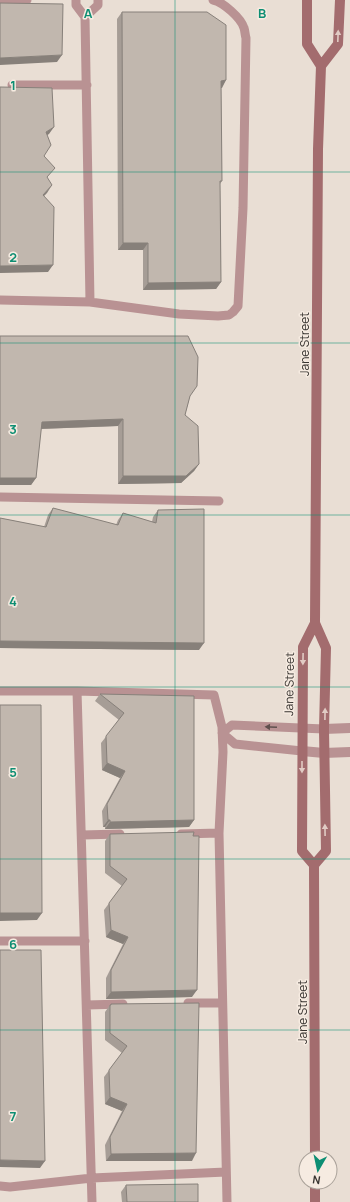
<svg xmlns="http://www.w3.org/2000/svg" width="350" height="1202" font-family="Manrope,sans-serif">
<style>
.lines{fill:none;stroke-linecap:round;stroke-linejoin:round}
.lane{stroke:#b99293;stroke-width:9}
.street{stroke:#b99293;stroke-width:10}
.secondary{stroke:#a36c6e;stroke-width:10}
.wall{fill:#a69d96}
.shaded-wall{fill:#87807a}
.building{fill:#c1b7ae;stroke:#87807a}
.oneway{fill:#e1cbc4}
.oneway2{fill:#5f504e}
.grid{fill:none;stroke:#0d8e73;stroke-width:1;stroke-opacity:0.55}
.labels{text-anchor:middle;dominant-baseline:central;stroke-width:3;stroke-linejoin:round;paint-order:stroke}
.street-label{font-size:12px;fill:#383430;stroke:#f6ebe1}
.grid-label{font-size:13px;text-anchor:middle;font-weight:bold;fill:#0d8e73;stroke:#f6ebe1;stroke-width:3;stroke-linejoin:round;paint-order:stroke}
</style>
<rect width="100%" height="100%" fill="#e9ded4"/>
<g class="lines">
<!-- lane -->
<path class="lane" d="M0,1L27,0
M85,17L98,5V0
M12,85H87
M0,300L90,302L85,17L76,5V0
M90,302L179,314L218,316L229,315L233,312L238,306L243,208L246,38C245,35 245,31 244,28C241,18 223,2 213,0
M0,497L219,501
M0,691H77
M302,751L235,744L222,733L232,725L324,729
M181,834L219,833
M82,835L120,834
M0,941H85
M188,1003H222
M87,1005L123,1004
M0,1186L10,1187L92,1178L226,1172
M92,1202L77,691L214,695L222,727L223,752L219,833L227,1202"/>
<!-- street -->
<path class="street" d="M324,729L350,728
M302,751L324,753L350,752"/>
<!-- secondary -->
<path class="secondary" d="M307,0V44L321,66
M314,865L302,851L303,647L315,623
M315,1158L314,865L326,851L324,729L326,648L315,623L318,149L321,66L338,44L340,0
M315,1182V1202"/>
</g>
<!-- wall -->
<path class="wall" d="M122,12L226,80L221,88L222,181L220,184L221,282L216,289L143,290V250H118L117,19Z
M0,336L190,396L185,415L199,464L194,471L181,483L118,484V426L41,429L36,478L31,485H0Z
M53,508L116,525L118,520L123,513L152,522L153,517L158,510L199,650L0,648V518L44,527L48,515Z
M100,694L194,696V820L189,827L105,829V827H103L102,811L120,778L102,770L101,743L119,720L95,701Z
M110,834L192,997L106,999V978L123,944L106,937L104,910L122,886L105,873V841Z
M111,1004L192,1161H106L105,1145L122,1111L105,1104L104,1077L122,1053L105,1040V1012L110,1005H111Z
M126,1185L198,1202H122L121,1192Z"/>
<!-- shaded-wall -->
<path class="shaded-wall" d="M62,55L57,62L0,65V58Z
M226,80L222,88H216L221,81Z
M54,127L49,134L41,139L46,132Z
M52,185L47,193L38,202L43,195Z
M123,243H148L143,250H118Z
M53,265L48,272L0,273V266Z
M221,282L216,289L143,290L148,283Z
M123,419L118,426L37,429L42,422Z
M199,464L194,471L181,483L118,484L123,476Z
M0,478H36L31,485H0Z
M0,641L204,643L199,650L0,648Z
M107,763L125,771L120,778L102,770Z
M108,820H110L105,827H103Z
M194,820L189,827L105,829L110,822Z
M0,913H42L37,920L0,921Z
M111,930L128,937L123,944L106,937Z
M197,990L192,997L106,999L111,992Z
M110,1097L127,1104L122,1111L105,1104Z
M196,1153L192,1161H106L111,1154Z
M0,1160L45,1161L40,1168L0,1167Z"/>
<!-- building -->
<path class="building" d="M0,3L63,4L62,55L0,58Z
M122,12H207L226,25V80L221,81L222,181H220L221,282L148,283V243H123Z
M0,87L52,88L54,127L46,132L51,145L44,156L55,168L47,177L52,185L43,195L54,207L53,265L0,266Z
M0,336H188L198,357L197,386L190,396L185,415L198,426L199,464L186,476H123V419L42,422L36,478H0Z
M53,508L118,525L123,513L156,523L158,510L204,509V643L0,641V518L46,527Z
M100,694L194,696V820L110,822V820H108L107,804L125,771L107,763L106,736L124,713Z
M0,705H41L42,913H0Z
M194,832L193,836H199L197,990L111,992V970L128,937L111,930L109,903L127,879L110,866V834Z
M0,950H41L45,1161L0,1160Z
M199,1003L196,1153L111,1154L110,1137L127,1104L110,1097L109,1070L127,1046L110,1033V1005H111V1004Z
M198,1184V1202H127L126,1185Z"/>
<!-- one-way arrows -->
<defs><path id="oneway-solid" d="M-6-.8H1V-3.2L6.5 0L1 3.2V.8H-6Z"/></defs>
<g class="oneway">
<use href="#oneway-solid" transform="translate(338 36) rotate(-88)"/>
<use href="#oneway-solid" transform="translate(303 659) rotate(91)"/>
<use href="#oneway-solid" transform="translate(325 714) rotate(-89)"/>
<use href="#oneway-solid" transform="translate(302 767) rotate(90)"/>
<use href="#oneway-solid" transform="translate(325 830) rotate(-91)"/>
</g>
<use class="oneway2" href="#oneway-solid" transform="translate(271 727) rotate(-178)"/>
<!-- grid -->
<path class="grid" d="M175,0V1202M0,172H350M0,343H350M0,515H350M0,687H350M0,859H350M0,1030H350"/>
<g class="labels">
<!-- street labels -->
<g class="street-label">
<text transform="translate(304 344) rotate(-90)">Jane Street</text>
<text transform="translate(289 684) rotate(-89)">Jane Street</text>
<text transform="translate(302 1012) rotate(-90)">Jane Street</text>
</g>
</g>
<g class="grid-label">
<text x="88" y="18">A</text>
<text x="262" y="18">B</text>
<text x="13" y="90">1</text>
<text x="13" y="262">2</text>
<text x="13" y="434">3</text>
<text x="13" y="606">4</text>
<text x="13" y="777">5</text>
<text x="13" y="949">6</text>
<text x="13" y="1121">7</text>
</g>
<!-- north arrow -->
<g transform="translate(318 1170) rotate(189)"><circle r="19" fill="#f6ebe1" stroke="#aaa29a"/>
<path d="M0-3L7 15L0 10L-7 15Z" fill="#0d8e73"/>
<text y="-6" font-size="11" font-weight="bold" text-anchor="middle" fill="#383430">N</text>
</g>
</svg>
